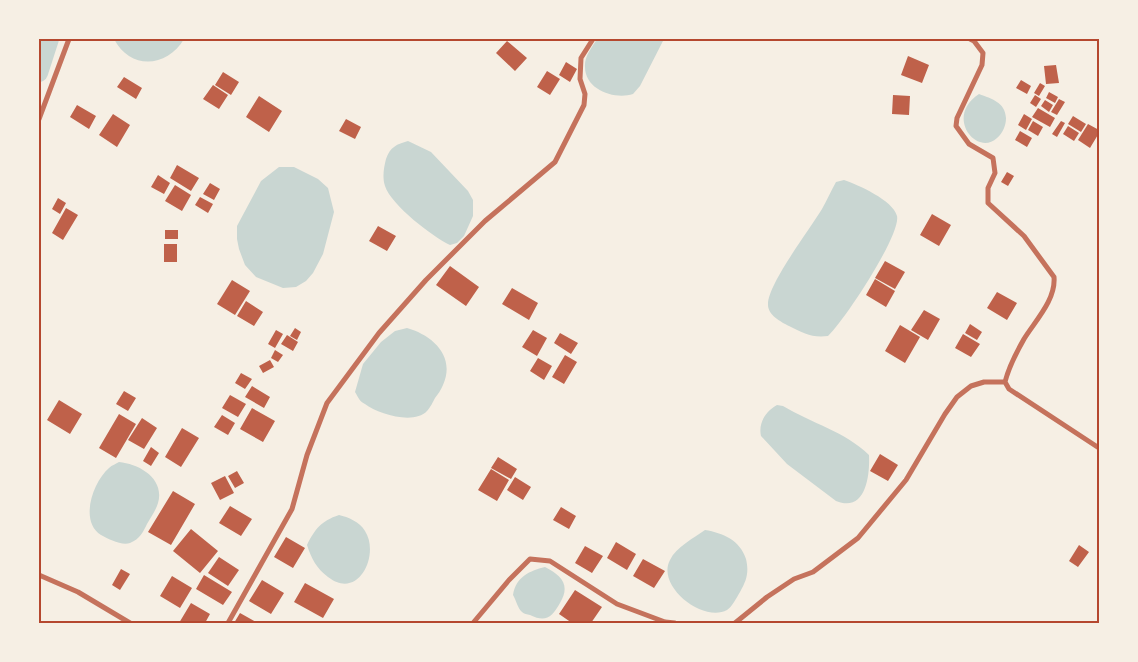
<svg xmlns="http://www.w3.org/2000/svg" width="1138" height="662" font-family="Georgia,serif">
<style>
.water{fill:#c9d6d2}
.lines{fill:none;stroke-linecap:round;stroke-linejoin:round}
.canal{stroke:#c9d6d2;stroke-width:18}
.building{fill:#bf614a}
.minor{stroke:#c5725c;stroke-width:5}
.neatline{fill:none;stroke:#b5482f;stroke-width:2}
</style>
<rect width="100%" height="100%" fill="#f6efe4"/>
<!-- water -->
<path class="water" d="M114,39H184C167,68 130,70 114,39Z
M597,39H664L640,86L633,94C615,100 585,90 585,67C584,57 592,47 597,39Z
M979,94C992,99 1005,102 1006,118C1006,125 1003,133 997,138C977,157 944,117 979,94Z
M408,141L431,152L468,191L473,200V216L464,236L457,243L450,245C433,237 391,205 385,186C382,177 384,167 386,159C390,147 397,144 408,141Z
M279,167H294L318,179L328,188L334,212L323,254L313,273L306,281L296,287L283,288L256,277L245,265L239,249L237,239V226L261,181Z
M844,180C858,185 893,200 897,216C901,235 844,321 828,336C811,338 804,333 789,326C781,322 768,315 768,305C767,285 810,229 822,209C827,200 831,191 836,182Z
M407,328C432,335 456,356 443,385C441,390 438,394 435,398C433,402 430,408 427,411C414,425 378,414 365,404C360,402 358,397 355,392L363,364L381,342L395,331Z
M777,405L783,406C811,423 846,432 869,455C870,475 866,513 836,501L787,464L761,436C758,423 766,411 777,405Z
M119,462C140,464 165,479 158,503C156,510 151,517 147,524C143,532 140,539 130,543C122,546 108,539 101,535C79,521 93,482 109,468C112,465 116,464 119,462Z
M339,515C348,517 360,522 365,531C380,554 359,601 328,577C317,569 311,558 307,545C315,529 321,521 339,515Z
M705,530C723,533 740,540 746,559C749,572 747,580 740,592C737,597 732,607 727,610C703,623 656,586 670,560C676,547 694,538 705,530Z
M545,567C561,575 571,585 560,603C552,617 546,623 530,615C527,614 524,614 522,612C518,609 516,600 513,595C516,577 529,571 545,567Z"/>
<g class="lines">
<!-- canal -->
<path class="canal" d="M39,73L50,39"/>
</g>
<!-- building -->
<path class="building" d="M507,41L527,58L515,71L496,53Z
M908,56L929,65L922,83L901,75Z
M566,62L577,69L570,82L559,75Z
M1056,65L1059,83L1046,84L1044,66Z
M547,71L560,79L550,95L537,87Z
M223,72L239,82L231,95L215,85Z
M124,77L142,88L136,99L117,87Z
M1021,80L1031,86L1027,94L1016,88Z
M1040,83L1045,86L1039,96L1034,93Z
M213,85L228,95L219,109L203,99Z
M1049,92L1058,97L1055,103L1046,98Z
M893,95L910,96L909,115L892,114Z
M1035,95L1041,99L1036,107L1030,103Z
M259,96L282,111L269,132L246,117Z
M1059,99L1065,102L1057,115L1051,112Z
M1045,100L1053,105L1049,112L1041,106Z
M77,105L96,116L89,129L70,117Z
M1038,108L1055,118L1050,127L1032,117Z
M113,114L130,125L117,147L99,135Z
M1024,114L1032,119L1026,130L1018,125Z
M1073,116L1086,124L1081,132L1068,124Z
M346,119L361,127L355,139L339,131Z
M1033,121L1043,127L1038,136L1028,130Z
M1061,121L1065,123L1057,137L1052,134Z
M1088,124L1099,130V133L1090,148L1078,140Z
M1068,126L1079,133L1074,141L1063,134Z
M1020,131L1032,138L1027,147L1015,140Z
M177,165L199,178L191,191L170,178Z
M1007,172L1014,176L1008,186L1001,182Z
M158,175L170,183L164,194L151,187Z
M210,183L220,189L214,200L203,194Z
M175,185L191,195L182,211L165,201Z
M200,197L213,204L208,213L195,205Z
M58,198L66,203L60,214L52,209Z
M66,208L78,215L63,240L52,233Z
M932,214L951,225L939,246L920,235Z
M378,226L396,236L387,251L369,241Z
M165,230H178V239H165Z
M164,244H177V262H164Z
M885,261L905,272L895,289L875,278Z
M450,266L479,287L466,306L436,285Z
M875,279L895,291L886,307L866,295Z
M232,280L250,291L235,315L217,304Z
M512,288L538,303L529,320L502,304Z
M997,292L1017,303L1007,320L987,308Z
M246,301L263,312L254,326L237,316Z
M924,310L940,319L928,340L911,330Z
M970,324L982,332L977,340L965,333Z
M900,325L920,337L905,363L885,351Z
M295,328L301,332L297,340L290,336Z
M276,330L283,334L275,348L268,344Z
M533,330L547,338L537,356L522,347Z
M560,333L578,343L571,354L554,343Z
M963,334L980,344L971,357L955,348Z
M287,335L298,342L293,351L281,344Z
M275,350L283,355L278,362L271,358Z
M565,355L577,362L564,384L552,377Z
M538,358L552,366L544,380L530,371Z
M270,360L274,367L263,373L259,366Z
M241,373L252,379L245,389L235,383Z
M252,386L270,397L264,408L245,397Z
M124,391L136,398L128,411L116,404Z
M230,395L246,404L238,417L222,408Z
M59,400L82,414L70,434L47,420Z
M252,408L275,421L263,442L240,429Z
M119,414L136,424L116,458L99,448Z
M222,415L235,423L228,435L214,427Z
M142,418L157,428L144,449L128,440Z
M182,428L199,438L181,467L165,457Z
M151,447L159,453L151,466L143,461Z
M880,454L898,465L888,481L870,471Z
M498,457L517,469L511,479L491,468Z
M491,469L509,480L497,501L478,490Z
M237,471L244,483L235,488L228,476Z
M225,476L234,493L220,500L211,483Z
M515,477L531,487L523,500L507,490Z
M173,491L195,504L171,545L148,532Z
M230,506L252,519L241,536L219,523Z
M561,507L576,516L569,529L553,520Z
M191,529L218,551L200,573L173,551Z
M286,537L305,548L293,568L274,557Z
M616,542L636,554L627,570L607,558Z
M1079,545L1089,552L1078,567L1069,561Z
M585,546L603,556L592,573L575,563Z
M219,557L239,570L228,586L208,573Z
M643,559L665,571L654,588L633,576Z
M121,569L130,574L120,590L112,585Z
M204,575L232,592L223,605L196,589Z
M172,576L192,588L180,608L160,596Z
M262,580L284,593L271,614L249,601Z
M305,583L334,599L323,618L294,602Z
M575,590L602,607L591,623H572L559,614Z
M191,603L210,614L205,623H179Z
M240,613L258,623H234Z"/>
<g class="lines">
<!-- minor -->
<path class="minor" d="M970,39L974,41L983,53L982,65L957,118L956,126L969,144L993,158L995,173L988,188V203L1024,236L1054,277C1056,300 1035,321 1024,339C1016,353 1009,366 1005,382L1009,389L1099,448
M39,119L69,39
M39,575L78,592L130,623
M228,623L292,509L307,455L327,403L379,333L426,280L485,221L555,162L584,105L585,94L580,79L581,58L593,39
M473,623L509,580L530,559L550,561L617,604L665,622L675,623
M735,623L767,597L794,579L813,572L858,538L906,480L945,414L957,397L971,386L984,382H1005"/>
</g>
<!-- border -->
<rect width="1138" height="662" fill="none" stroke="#f6efe4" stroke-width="80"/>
<rect x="40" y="40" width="1058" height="582" class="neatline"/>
</svg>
